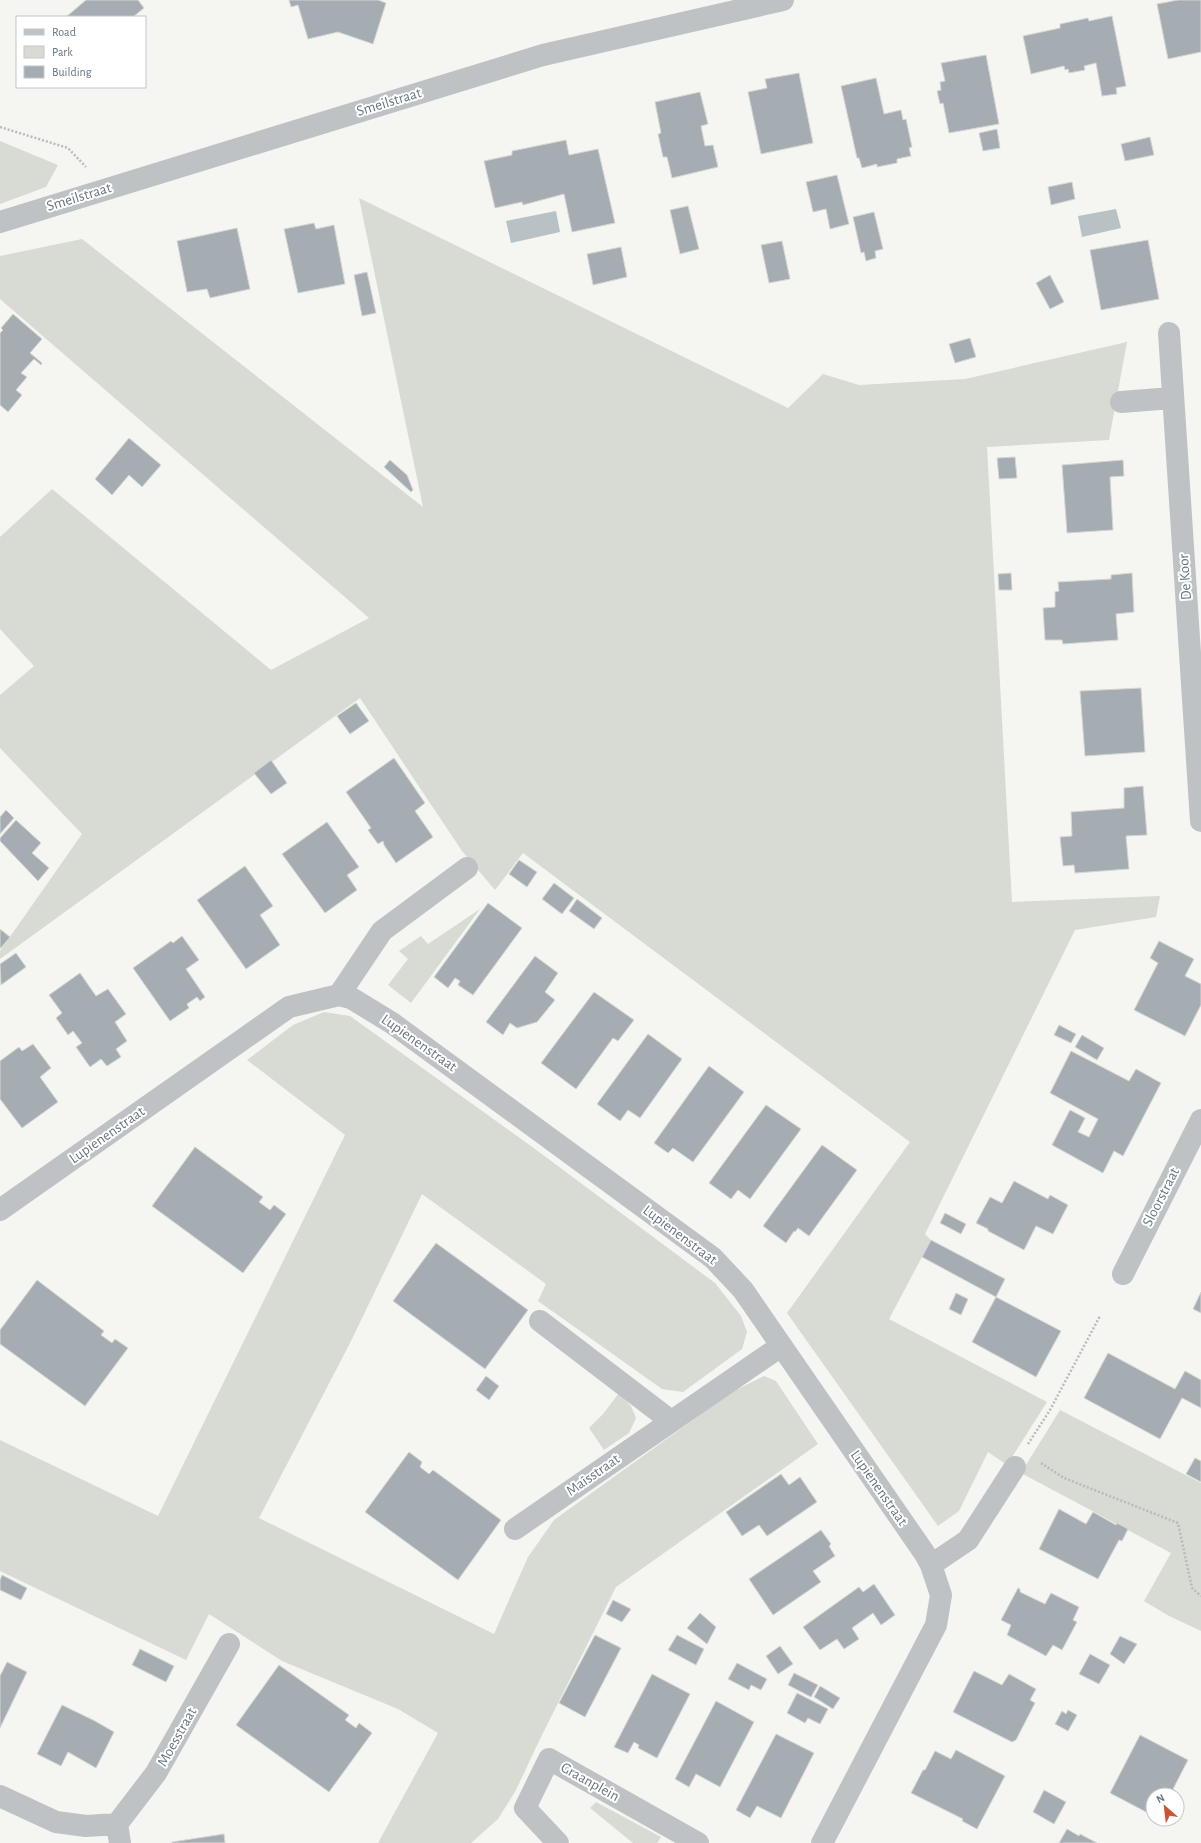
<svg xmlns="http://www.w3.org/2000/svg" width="1201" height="1843" font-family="'Alegreya Sans',sans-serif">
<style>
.green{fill:#d7dbd3}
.water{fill:#b8c2c5}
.building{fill:#a6adb2;stroke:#d6d6d4}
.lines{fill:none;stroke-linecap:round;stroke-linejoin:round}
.path{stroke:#b8bbbd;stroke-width:2.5;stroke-dasharray:2 2;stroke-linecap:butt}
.minor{stroke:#bec2c5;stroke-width:22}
.labels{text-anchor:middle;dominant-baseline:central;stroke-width:4;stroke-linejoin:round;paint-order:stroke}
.street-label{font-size:15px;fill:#677680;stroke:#fff}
</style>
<rect width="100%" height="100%" fill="#f5f5f2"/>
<!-- green -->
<path class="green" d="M0,141L58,165L46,187L0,204Z
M359,198L788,408L823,374L859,385L965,379L1127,342L1109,440L987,447L1012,902L1160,896L1156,917L1075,930L925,1234L931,1240L889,1319L1047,1402L1007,1465L988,1452L959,1511L938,1526L787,1313L910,1142L523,853L495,890L462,851L360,698L0,959V951L82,834L0,748V695L34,666L0,629V537L52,489L271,670L369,618L0,299V256L82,239L423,507Z
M480,909L411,1003L388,985L408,959L399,951L421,936L428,944Z
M324,1012L350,1016L535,1149L715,1283L741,1316L747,1332L742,1349L683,1392L662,1389L538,1301L546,1284L422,1194L349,1345L259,1518L494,1634L528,1557L554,1520L732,1392L764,1376L776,1381L818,1444L616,1587L541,1737L516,1790L498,1819L471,1843H378L438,1733L398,1709L282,1661L209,1614L186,1660L0,1571V1440L158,1516L345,1135L247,1060L293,1025Z
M619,1393L631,1406L636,1418L629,1433L604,1450L589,1428L603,1414Z
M1060,1410L1201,1483V1631L1169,1616L1144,1601L1171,1553L1021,1473Z
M596,1802L661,1837L657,1843H633L590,1808Z"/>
<!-- water -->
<path class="water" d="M1116,209L1121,228L1082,237L1078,216Z
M556,211L560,232L511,243L506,221Z"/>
<!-- building -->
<path class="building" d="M86,0H138L144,8L133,17H66Z
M289,0H378L386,3L373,44L338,32L308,39L298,5L291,7Z
M1178,0H1201V52L1168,59L1157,4Z
M1112,16L1126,86L1116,88L1117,94L1102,96L1096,63L1084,66L1085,70L1069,73L1068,69L1065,70L1064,66L1031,74L1023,36L1060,28V24L1088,18L1089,21Z
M986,55L999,124L949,133L943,103L940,104L937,91L941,90L940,82L945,81L941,63Z
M799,73L813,143L761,154L748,92L767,88L765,79Z
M876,78L884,114L901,110L903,120L906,119L912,147L909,148L911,156L897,159V163L877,167V164L862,168L859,158H857L841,86Z
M700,92L708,124L701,126L705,146L713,145L718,167L672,178L667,157H663L658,134L661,133L655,102Z
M997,129L1000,148L983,151L979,133Z
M1150,137L1154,155L1125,161L1121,144Z
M566,140L569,155L598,149L615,223L572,232L564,194L523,205L522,202L495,208L484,161L512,155V151Z
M837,175L849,224L830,229L826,209L813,212L806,182Z
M1072,182L1075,199L1051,205L1048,187Z
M688,206L699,249L680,254L670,210Z
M874,212L883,249L875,251L876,258L866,261L864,252L861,253L853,217Z
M314,223L316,229L334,225L345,284L298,293L284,229Z
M237,228L250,289L210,298L207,289L187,292L177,241Z
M1148,240L1159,299L1101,310L1090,250Z
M782,241L790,279L769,283L761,245Z
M621,247L627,277L593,285L587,254Z
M367,272L376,313L362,316L354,275Z
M1050,275L1064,302L1050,309L1036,283Z
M13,314L42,339L30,353L42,363L41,365L34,359L21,373L27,377L16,390L22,395L8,412L0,405V333L3,330L1,328Z
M970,338L976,357L955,363L949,344Z
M129,438L161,465L142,487L129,475L112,495L95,479Z
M1015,457L1017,478L999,479L997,458Z
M390,460L407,475L413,490L411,492L384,467Z
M1123,460L1124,476L1110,477L1113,530L1067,533L1062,465Z
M1011,573L1012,590H999L998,574Z
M1132,573L1134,612L1116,614L1118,640L1063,644L1062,640H1045L1043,608L1055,607V592L1059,591L1058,582L1111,579V575Z
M1141,688L1145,752L1085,756L1080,691Z
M356,703L369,721L350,734L337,716Z
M394,758L425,803L415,811L433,837L396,863L384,845L383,841L378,844L368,830L371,828L346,792Z
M271,760L287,783L271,794L254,773Z
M1143,786L1147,835L1126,836L1129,869L1075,873L1074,865L1063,866L1060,837L1072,836L1071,812L1124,808V788Z
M6,810L14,818L0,834V817Z
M16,820L41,843L32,853L49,868L38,881L0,841V838Z
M327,822L359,867L347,875L357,890L325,913L282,854Z
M519,860L537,872L527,887L509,874Z
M245,866L273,906L260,915L280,945L246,969L197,900Z
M554,883L574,898L562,914L542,899Z
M577,899L602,918L594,929L569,911Z
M488,903L522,928L473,995L458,985L460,981L455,978L448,988L434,977Z
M0,929L10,937L1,948H0Z
M182,936L199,960L186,969L205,997L200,1001L197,997L187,1004L189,1008L170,1021L133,968L171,941L173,943Z
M1159,941L1194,959L1185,976L1201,984V1005L1185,1036L1134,1010L1158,963L1150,958Z
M16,953L26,967L1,985L0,964Z
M535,956L558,973L545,992L555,1000L537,1022L517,1028L510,1023L503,1035L486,1022Z
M80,973L96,996L108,989L126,1014L115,1022L127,1041L116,1049L121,1057L107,1066L101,1059L90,1067L76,1047L82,1043L73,1031L68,1035L56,1018L62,1013L49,995Z
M594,992L634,1020L618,1041L613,1038L576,1089L541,1063Z
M1059,1025L1076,1034L1071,1043L1054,1035Z
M648,1034L682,1059L640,1118L628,1110L620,1121L597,1104Z
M1082,1035L1104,1048L1097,1060L1075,1047Z
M33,1044L51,1068L40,1077L58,1102L22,1128L0,1099V1061L19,1047L22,1051Z
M1071,1051L1129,1081L1136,1069L1161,1083L1123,1156L1114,1151L1103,1173L1052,1145L1070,1110L1085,1118L1078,1132L1089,1137L1098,1119L1050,1093Z
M709,1066L744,1092L693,1162L673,1148L668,1153L654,1143Z
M766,1105L801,1129L750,1199L738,1190L731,1199L709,1183Z
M822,1145L857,1170L809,1236L798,1228L795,1232L794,1231L786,1243L763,1226Z
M195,1147L263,1197L259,1202L270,1210L274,1205L286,1214L243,1273L152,1206Z
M1014,1181L1048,1199L1050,1195L1068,1205L1053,1234L1036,1226L1024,1250L988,1231V1229L976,1223L990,1197L1002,1203Z
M945,1213L966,1224L961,1234L940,1223Z
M931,1240L1005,1279L996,1297L922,1257Z
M436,1243L528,1310L485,1369L393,1301Z
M37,1280L104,1331L101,1335L112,1343L115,1339L128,1348L85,1406L0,1344V1330Z
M1201,1292V1313L1193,1309Z
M956,1293L968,1299L961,1315L949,1309Z
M996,1297L1061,1331L1036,1377L972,1342Z
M1108,1353L1175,1389L1185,1371L1201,1380V1408L1182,1398L1160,1439L1084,1398Z
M486,1376L499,1386L489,1400L476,1390Z
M409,1452L422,1462L420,1467L429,1474L433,1470L501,1520L458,1580L365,1512Z
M1195,1458L1201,1461V1482L1186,1474Z
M781,1474L789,1485L800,1477L817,1502L767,1536L759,1525L742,1536L726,1512Z
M1059,1509L1086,1524L1093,1512L1116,1525L1117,1523L1128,1529L1122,1541L1119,1540L1098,1579L1039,1549Z
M821,1530L831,1544L829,1546L835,1556L813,1571L821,1582L773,1615L749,1579Z
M2,1575L27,1588L21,1600L0,1590V1580Z
M874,1584L895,1615L881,1625L873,1613L852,1628L859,1639L844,1649L837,1639L820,1650L803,1627L859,1587L863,1592Z
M1018,1588L1020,1589V1592L1045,1604L1051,1593L1079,1607L1073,1620L1077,1622L1062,1650L1053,1645L1046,1656L1007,1635L1011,1625L1001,1620Z
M613,1600L631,1609L622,1622L606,1614Z
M700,1613L716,1627L707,1644L687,1628Z
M595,1635L621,1648L585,1717L559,1703Z
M677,1635L704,1649L696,1665L668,1650Z
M1120,1636L1137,1644L1124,1664L1110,1654Z
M780,1646L793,1664L778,1674L766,1656Z
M140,1649L174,1666L166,1682L132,1665Z
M1090,1654L1110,1665L1099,1684L1079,1674Z
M7,1662L27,1672L0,1728V1676Z
M737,1663L767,1679L761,1690L751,1685L749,1690L728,1679Z
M279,1665L349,1715L345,1720L356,1728L359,1723L372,1733L329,1792L236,1725Z
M974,1671L1002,1685L1009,1674L1036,1689L1030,1700L1035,1703L1016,1740L1012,1742L953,1712Z
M794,1673L818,1685L811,1697L788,1685Z
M652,1674L690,1694L657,1758L638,1748L639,1745L634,1742L628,1753L614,1747Z
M820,1686L840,1698L833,1709L814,1697Z
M797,1693L828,1709L820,1724L808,1718L805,1723L787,1713Z
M716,1701L754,1722L720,1787L696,1774L689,1787L675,1779Z
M62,1705L95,1721L114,1732L96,1768L68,1752L61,1766L37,1754Z
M1068,1710L1077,1715L1068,1731L1055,1724L1062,1711L1066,1714Z
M776,1734L814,1753L781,1818L757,1806L750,1818L736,1810Z
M1140,1735L1188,1760L1170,1795L1162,1792L1161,1795H1153V1810L1150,1814L1110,1793Z
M956,1750L1005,1776L977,1829L962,1821L963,1819L911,1793L923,1770H925L935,1751L951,1759Z
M1044,1790L1066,1802L1054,1824L1033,1812Z
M1067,1829L1079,1836L1080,1834L1097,1843H1059Z
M224,1834L225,1843H172V1842Z"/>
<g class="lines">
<!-- path -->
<path class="path" d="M0,127L68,148L86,167
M1028,1444L1050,1410L1100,1316
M1041,1463L1064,1478L1178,1523L1192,1588L1201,1596"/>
<!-- minor -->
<path class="minor" d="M0,222L543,55L783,0
M1169,333L1201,821
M1121,402L1172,398
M339,995L382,931L467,868
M0,1210L289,1007L339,995L351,998L392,1023L713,1258L743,1290L925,1554L931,1565L941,1595L936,1625L822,1843
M1123,1274L1201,1120
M540,1321L671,1421
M515,1529L781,1346
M931,1565L968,1540L1015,1467
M0,1796L56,1822L86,1826L117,1824
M120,1843L117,1824L156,1773L229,1644
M558,1843L525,1808L549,1759L698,1843"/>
</g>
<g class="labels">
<!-- street labels -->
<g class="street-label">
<text transform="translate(389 102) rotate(-17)">Smeilstraat</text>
<text transform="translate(79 197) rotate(-17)">Smeilstraat</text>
<text transform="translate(1185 577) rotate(-94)">De Koor</text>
<text transform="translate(419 1043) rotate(35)">Lupienenstraat</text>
<text transform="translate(107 1135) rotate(-35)">Lupienenstraat</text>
<text transform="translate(1161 1197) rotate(-63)">Sloorstraat</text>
<text transform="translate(680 1235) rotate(37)">Lupienenstraat</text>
<text transform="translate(593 1475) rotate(-35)">Maïsstraat</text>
<text transform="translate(879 1488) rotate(55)">Lupienenstraat</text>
<text transform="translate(177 1737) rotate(-61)">Moesstraat</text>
<text transform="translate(590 1782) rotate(29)">Graanplein</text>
</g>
</g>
<!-- legend -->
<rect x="16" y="16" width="130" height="72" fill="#ffffff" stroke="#c2c8cc"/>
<rect x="24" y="29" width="20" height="6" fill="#bec2c5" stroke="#c2c8cc"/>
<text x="52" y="36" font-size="12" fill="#677680">Road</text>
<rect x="24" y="46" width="20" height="12" fill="#d7dbd3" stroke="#c2c8cc"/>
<text x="52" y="56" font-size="12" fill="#677680">Park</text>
<rect x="24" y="66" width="20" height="12" fill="#a6adb2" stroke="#c2c8cc"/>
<text x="52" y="76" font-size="12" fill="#677680">Building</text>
<!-- north arrow -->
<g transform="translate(1165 1807) rotate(332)"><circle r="19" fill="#ffffff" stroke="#c2c8cc"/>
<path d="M0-3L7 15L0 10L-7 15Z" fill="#d05236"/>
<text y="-6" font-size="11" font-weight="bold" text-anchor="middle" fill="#677680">N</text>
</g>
</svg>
